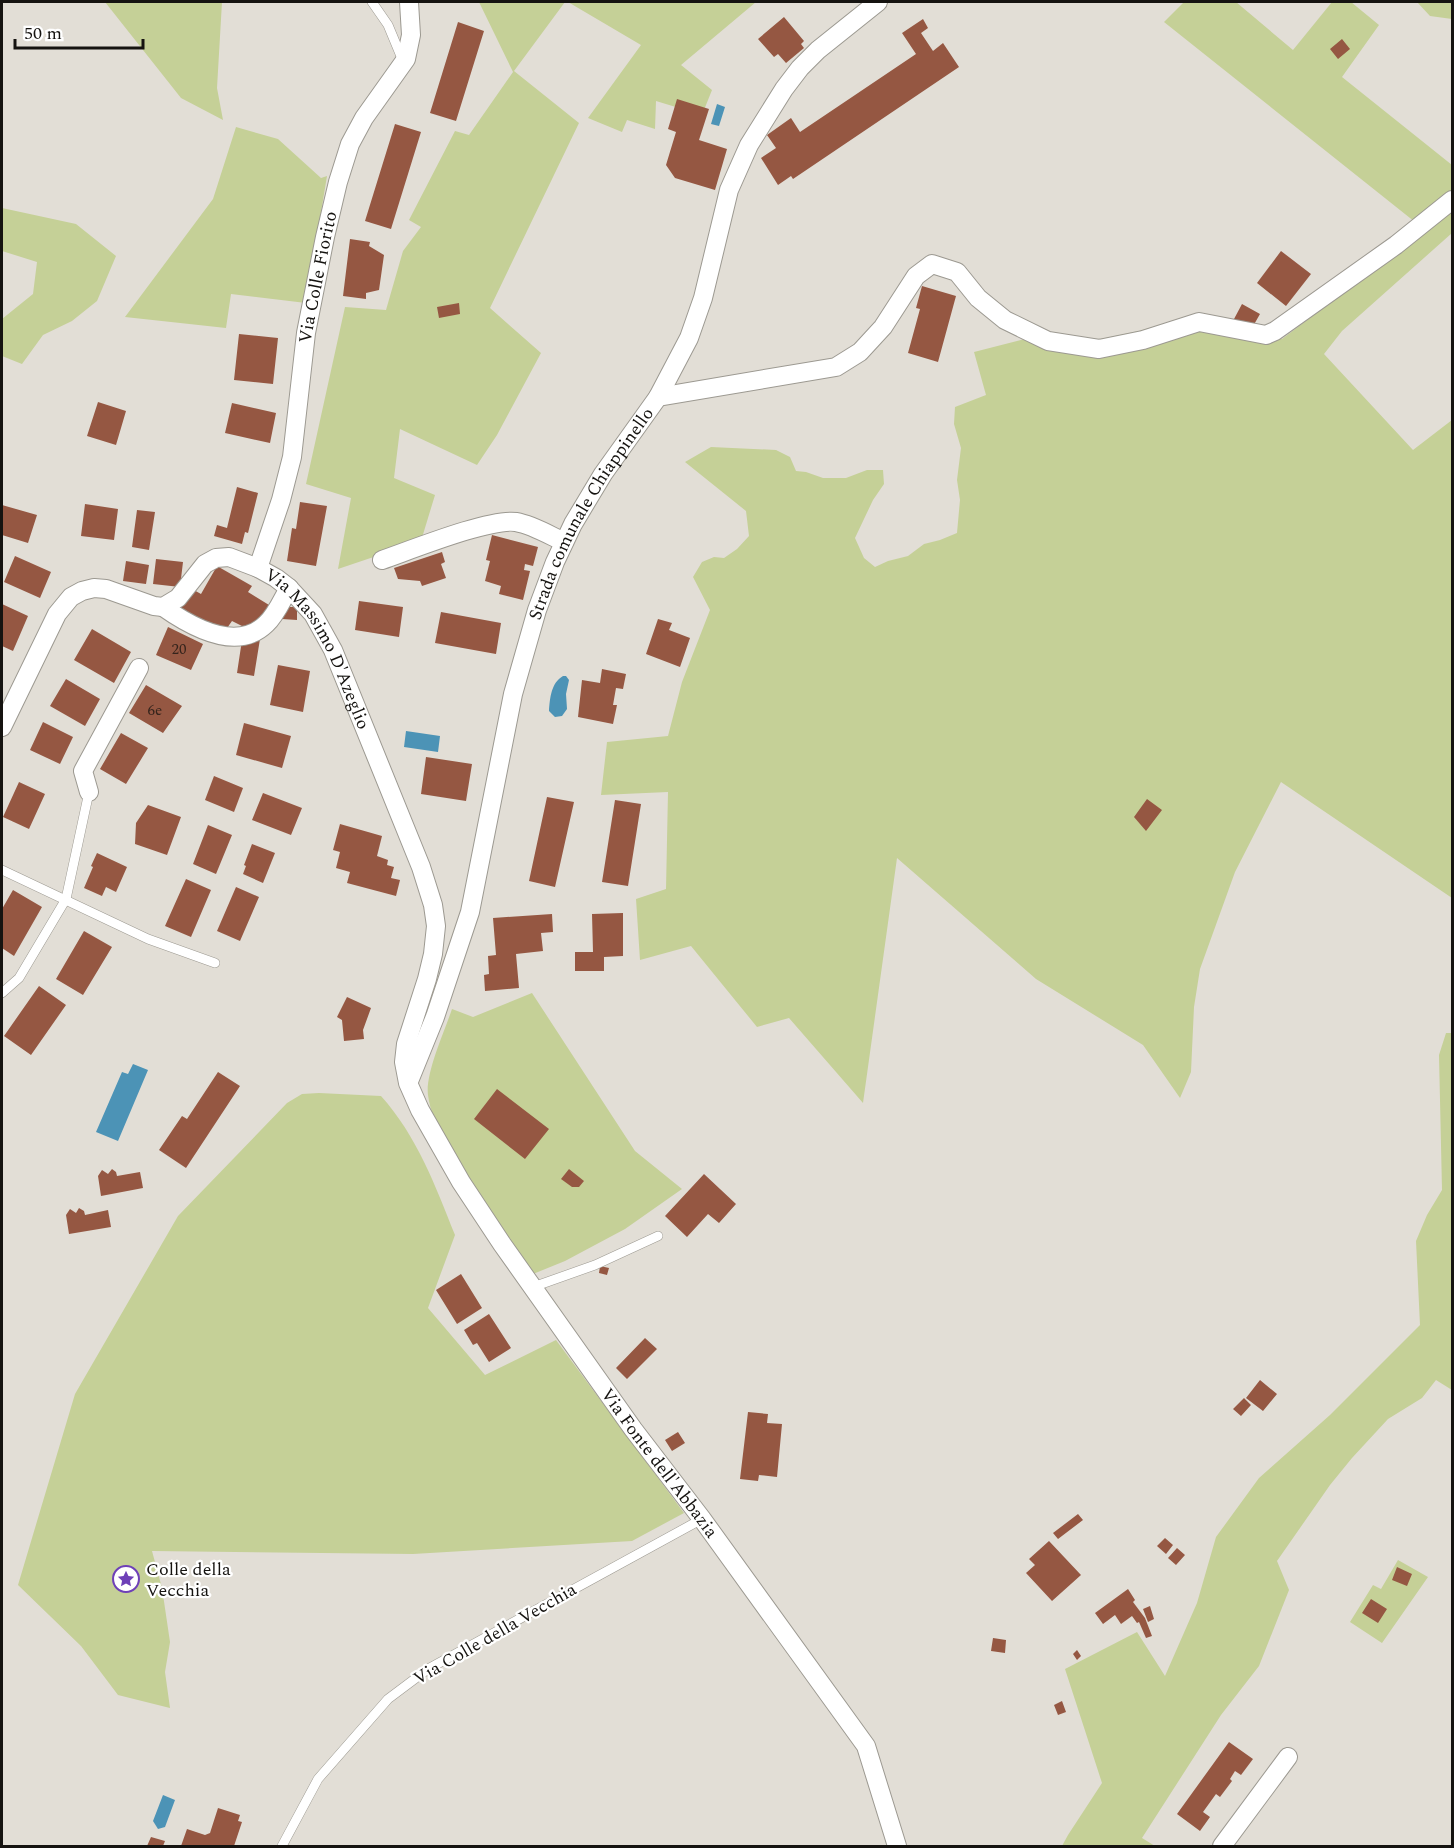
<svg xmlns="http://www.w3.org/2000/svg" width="1454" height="1848" font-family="Spectral,serif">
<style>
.green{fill:#c5d097}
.water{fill:#4c93b6}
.building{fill:#955742}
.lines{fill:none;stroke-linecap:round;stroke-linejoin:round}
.lane-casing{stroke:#9c9991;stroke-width:10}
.street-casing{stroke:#9c9991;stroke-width:20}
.lane{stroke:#fff;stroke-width:9}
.street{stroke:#fff;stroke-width:18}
.labels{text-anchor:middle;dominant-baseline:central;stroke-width:4.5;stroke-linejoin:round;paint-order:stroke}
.number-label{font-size:15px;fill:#35241c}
.street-label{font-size:18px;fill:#151310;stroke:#fff}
.poi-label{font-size:18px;fill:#151310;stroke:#fff;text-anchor:start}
</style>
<rect width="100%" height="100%" fill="#e2ded6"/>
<!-- green -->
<path class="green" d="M105,2H222L217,88L223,120L181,98Z
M479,2H565L514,71L579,123L490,308L541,353L497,435L477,465L400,429L394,478L435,495L421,541L338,569L351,498L306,484L345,307L386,310L403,251L421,227L409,220L455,131L469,135L513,72Z
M568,2H756L681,65L712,90L702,115L656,101L655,129L627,120L622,132L588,118L641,45Z
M1184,2H1236L1293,50L1332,2H1351L1379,25L1342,77L1452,165V233L1342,331L1324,354L1413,450L1452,420V898L1281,782L1235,872L1200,969L1194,1007L1191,1072L1180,1098L1143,1045L1036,979L897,858L863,1103L789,1018L757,1027L691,946L640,960L636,899L666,889L668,792L601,795L607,742L668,736L682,682L710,610L693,577L702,562L714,557L724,558L737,549L749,536L746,511L685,462L711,447L776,450L790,457L796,471L806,472L823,478H846L867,470H883L884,484L873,500L855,538L864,558L875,567L888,561L908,556L924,544L940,540L957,533L960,500L957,480L961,448L954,424L955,407L986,395L974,352L1048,333L1096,340L1139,331L1195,315L1245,336L1282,339L1327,305L1415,222L1164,22Z
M1417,2H1452V19L1430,16Z
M236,127L278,139L321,178L327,176L306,303L231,294L226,328L125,317L213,199Z
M2,208L76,224L116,256L97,301L72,321L43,335L22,364L2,356V319L33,294L37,262L2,251Z
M532,993L635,1151L682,1189L625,1229L565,1261L533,1274L446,1143C438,1128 430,1112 428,1095C425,1074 445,1030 452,1009L473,1017Z
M1446,1033H1452V1390L1436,1380L1422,1398L1388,1419L1352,1458L1330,1485L1277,1561L1289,1590L1259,1666L1221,1715L1142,1838L1155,1846H1062L1068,1835L1102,1783L1065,1669L1137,1632L1165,1676L1197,1603L1216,1537L1259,1478L1330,1415L1420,1325L1416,1241L1427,1215L1442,1190L1439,1055Z
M319,1093L381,1096C417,1136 435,1185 455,1235L428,1308L485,1375L556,1340L684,1513L632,1541L413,1554L152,1551L162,1588L170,1642L165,1672L170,1708L118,1695L81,1646L18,1585L75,1394L178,1216L287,1103L302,1094Z
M1398,1560L1428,1577L1382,1643L1350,1622L1373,1585L1381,1589Z"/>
<!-- water -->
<path class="water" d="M717,104L725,107L719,126L711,124Z
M563,676H566L569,680L566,694L567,709L562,716L555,717L549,711C550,698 551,683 563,676Z
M406,731L440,736L438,752L404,747Z
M133,1064L148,1070L118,1141L96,1132L122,1072L128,1074Z
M163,1795L175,1800L165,1827L158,1829L153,1821Z"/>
<!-- building -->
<path class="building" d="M784,17L804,41L801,44L804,48L786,63L778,54L774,57L758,39Z
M923,19L928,28L921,33L933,51L943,43L959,67L793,179L791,176L778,185L761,158L776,148L767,135L791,118L800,132L916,54L902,33Z
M458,22L484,31L456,121L430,113Z
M1342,39L1350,49L1338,59L1330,49Z
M677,99L709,109L699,140L727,149L715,190L675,178L666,165L676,132L668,129Z
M395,124L421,132L391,229L365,221Z
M350,239L370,242L369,246L384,255L379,290L366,293V299L343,296Z
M1281,251L1311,274L1286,306L1257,283Z
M922,286L956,296L938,362L908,353L920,309L916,308Z
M459,303L460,314L439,318L437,307Z
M1242,304L1260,314L1252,328L1234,319Z
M239,334L278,338L273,384L234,380Z
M98,402L126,411L116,445L87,436Z
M232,403L276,413L270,443L225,433Z
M237,487L258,493L248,533L245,532L242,544L214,536L217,525L227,528Z
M300,502L327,506L316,566L287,561L292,528L296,529Z
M85,504L118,509L114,540L81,536Z
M2,505L37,515L28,543L2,535Z
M137,510L155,512L149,550L132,547Z
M492,535L538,547L533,566L525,564L524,570L530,571L523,600L499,594L501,586L485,581L490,561L486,560Z
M442,552L445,562L441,564L446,578L422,586L420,581L398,579L394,568Z
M15,556L51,572L40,598L4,582Z
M156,559L183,562L180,587L153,584Z
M126,561L149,565L146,584L123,581Z
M217,566L252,586L248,592L269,605L256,627L250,630L232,621L225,631L174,607L192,589L201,594Z
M359,601L403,607L399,637L355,630Z
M2,604L28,616L13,651L2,646Z
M283,607H297V620L282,619Z
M441,612L501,623L496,654L435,643Z
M658,619L672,623L669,630L690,638L680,667L646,654Z
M168,627L203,644L191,670L156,655Z
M92,629L131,652L114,683L74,660Z
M260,639L254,676L237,673L242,640Z
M278,665L310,671L303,712L270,705Z
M602,669L626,674L623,689L616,688L613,705H617L613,724L578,717L582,680L600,683Z
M66,679L100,699L85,726L50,706Z
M146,685L182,706L163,733L129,713Z
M43,722L73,737L60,764L30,750Z
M244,723L291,736L282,768L236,755Z
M121,733L148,748L126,784L100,769Z
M426,757L472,764L466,801L421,794Z
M214,776L243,788L234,812L205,800Z
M19,782L45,794L29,829L3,817Z
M263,793L302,808L291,835L252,820Z
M547,797L574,802L555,887L529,881Z
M1147,799L1162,810L1146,831L1134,817Z
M615,800L641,804L628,886L602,882Z
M148,805L181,817L167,855L135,844L136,823Z
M340,824L382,836L377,856L388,860L387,865L394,867L391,878L400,880L396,896L347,883L350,872L336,868L340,852L333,850Z
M208,825L232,835L216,874L193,864Z
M252,844L275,853L263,883L243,874L246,866L244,865Z
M97,853L127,867L116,892L106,887L102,896L84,888L93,867L91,866Z
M186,879L211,890L191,937L165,926Z
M236,887L259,897L240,941L217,931Z
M13,890L42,907L14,956L2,948V909Z
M623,913V956L604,957V971H575V952H593L592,914Z
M552,914L553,932L541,933L543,951L516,954L519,988L485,991L484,975L489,974L488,956L496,955L493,918Z
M84,931L112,947L83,995L56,979Z
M39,986L66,1005L31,1055L4,1036Z
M347,997L371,1008L363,1030L364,1039L344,1041L342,1020L337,1017Z
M218,1072L240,1086L186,1168L159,1150L182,1116L187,1119Z
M497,1089L549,1129L525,1159L474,1119Z
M112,1169L116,1172L117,1176L140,1172L143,1188L101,1196L98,1176L102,1170L108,1174Z
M569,1169L584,1181L579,1187H572L561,1179Z
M704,1174L736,1204L719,1223L708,1214L687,1237L665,1216Z
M79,1208L84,1211L85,1215L108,1210L111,1227L69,1234L66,1215L70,1209L76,1213Z
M600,1266L609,1268L607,1275L599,1273Z
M461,1274L482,1308L457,1324L436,1290Z
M489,1314L511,1348L489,1362L477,1343L473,1345L464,1330Z
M645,1338L657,1349L627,1379L616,1368Z
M1260,1380L1277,1394L1263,1411L1246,1398Z
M1244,1398L1251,1405L1241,1416L1233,1409Z
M748,1412L768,1414L767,1423L782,1424L777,1477L759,1475L758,1481L740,1479Z
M678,1432L685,1443L672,1451L665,1440Z
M1078,1514L1083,1520L1058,1539L1053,1533Z
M1165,1538L1173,1545L1166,1554L1157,1546Z
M1049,1541L1081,1575L1052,1601L1026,1573L1035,1565L1029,1559Z
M1177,1548L1185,1555L1176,1565L1168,1558Z
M1397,1567L1412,1574L1407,1586L1392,1580Z
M1128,1589L1135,1600L1133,1602L1145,1618L1152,1636L1146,1638L1139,1622L1137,1623L1132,1616L1121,1624L1115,1615L1103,1624L1095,1613Z
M1371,1599L1387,1609L1378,1623L1362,1613Z
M1150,1606L1154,1619L1148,1622L1143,1609Z
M993,1638L1006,1640L1005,1653L991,1651Z
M1077,1650L1081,1656L1077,1660L1073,1654Z
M1062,1701L1066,1712L1058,1715L1054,1705Z
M1229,1742L1253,1759L1241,1775L1235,1771L1230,1779L1232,1781L1220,1797L1216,1794L1203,1812L1210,1817L1200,1831L1177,1814Z
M218,1808L240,1815L238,1821L242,1822L234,1846H181L187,1829L205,1835L210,1833Z
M151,1837L165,1841L163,1846H147Z"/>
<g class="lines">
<defs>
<path id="lane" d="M372,2L388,25L403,61
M2,870L148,939L215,963
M2,993L19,978L66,899L89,792
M533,1287L595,1265L658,1236
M282,1846L318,1779L388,1699L428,1669L702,1519"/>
<g id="street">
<path d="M658,397L836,367L860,352L883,327L916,276L932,264L957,272L978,298L1005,320L1048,341L1099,349L1143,340L1199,322L1266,335L1275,331L1396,245L1452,200"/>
<path d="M382,560C411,550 490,518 516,522C533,525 549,535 564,542"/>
<path id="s1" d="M258,568L281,500L292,457L306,333L325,237L338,182L350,144L364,118L406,59L411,35L409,2"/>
<path d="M163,607C190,626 236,653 266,624C276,615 282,600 289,588"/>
<path id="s2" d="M2,727L57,614L71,597L82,591L94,588L106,589L154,606L163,607L178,598L205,564L216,558L229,557L258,568L276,578L289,588L313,614L333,650L421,867L433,905L436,926L433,954L427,979L406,1044L404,1062L408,1083L420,1110L461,1182L502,1244L633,1429L702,1519L866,1746L897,1846"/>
<path d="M89,792L83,771L139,668"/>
<path id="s3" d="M409,1081L435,1017L470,912L513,694L537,610L555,562L573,524L603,474L658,397L689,338L703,298L729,190L749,145L784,89L800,68L818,50L878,2"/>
<path d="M1222,1846L1288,1757"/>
</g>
</defs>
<!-- lane casing -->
<use href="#lane" class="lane-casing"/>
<!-- street casing -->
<use href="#street" class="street-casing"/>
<!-- lane -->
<use href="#lane" class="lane"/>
<!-- street -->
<use href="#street" class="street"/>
</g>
<!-- icons -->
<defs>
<symbol id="sight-ring" viewBox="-11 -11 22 22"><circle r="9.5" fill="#fff" stroke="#6e40b8" stroke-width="1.5"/><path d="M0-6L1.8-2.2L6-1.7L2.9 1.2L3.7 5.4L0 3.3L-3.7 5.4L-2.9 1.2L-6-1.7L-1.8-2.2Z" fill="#6e40b8"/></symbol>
</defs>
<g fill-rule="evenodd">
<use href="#sight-ring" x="111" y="1564" width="30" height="30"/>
</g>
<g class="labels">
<!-- number labels -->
<g class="number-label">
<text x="179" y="649">20</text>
<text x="155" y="710">6e</text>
</g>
<!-- street labels -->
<g class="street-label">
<text stroke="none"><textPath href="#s1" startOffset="298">Via Colle Fiorito</textPath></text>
<text stroke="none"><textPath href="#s3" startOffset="600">Strada comunale Chiappinello</textPath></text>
<text stroke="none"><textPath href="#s2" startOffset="466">Via Massimo D'Azeglio</textPath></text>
<text stroke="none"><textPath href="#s2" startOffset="1389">Via Fonte dell'Abbazia</textPath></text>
<text transform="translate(495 1634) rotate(-30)">Via Colle della Vecchia</text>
</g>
<!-- poi labels -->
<g class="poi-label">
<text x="146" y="1569">Colle della<tspan x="146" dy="21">Vecchia</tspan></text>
</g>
</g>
<!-- border -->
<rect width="1454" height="1848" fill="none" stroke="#151310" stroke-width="6"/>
<!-- scale -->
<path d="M15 39v9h128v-9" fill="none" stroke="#151310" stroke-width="3"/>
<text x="24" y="39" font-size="18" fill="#151310" stroke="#ffffff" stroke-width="4.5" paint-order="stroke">50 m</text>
</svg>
